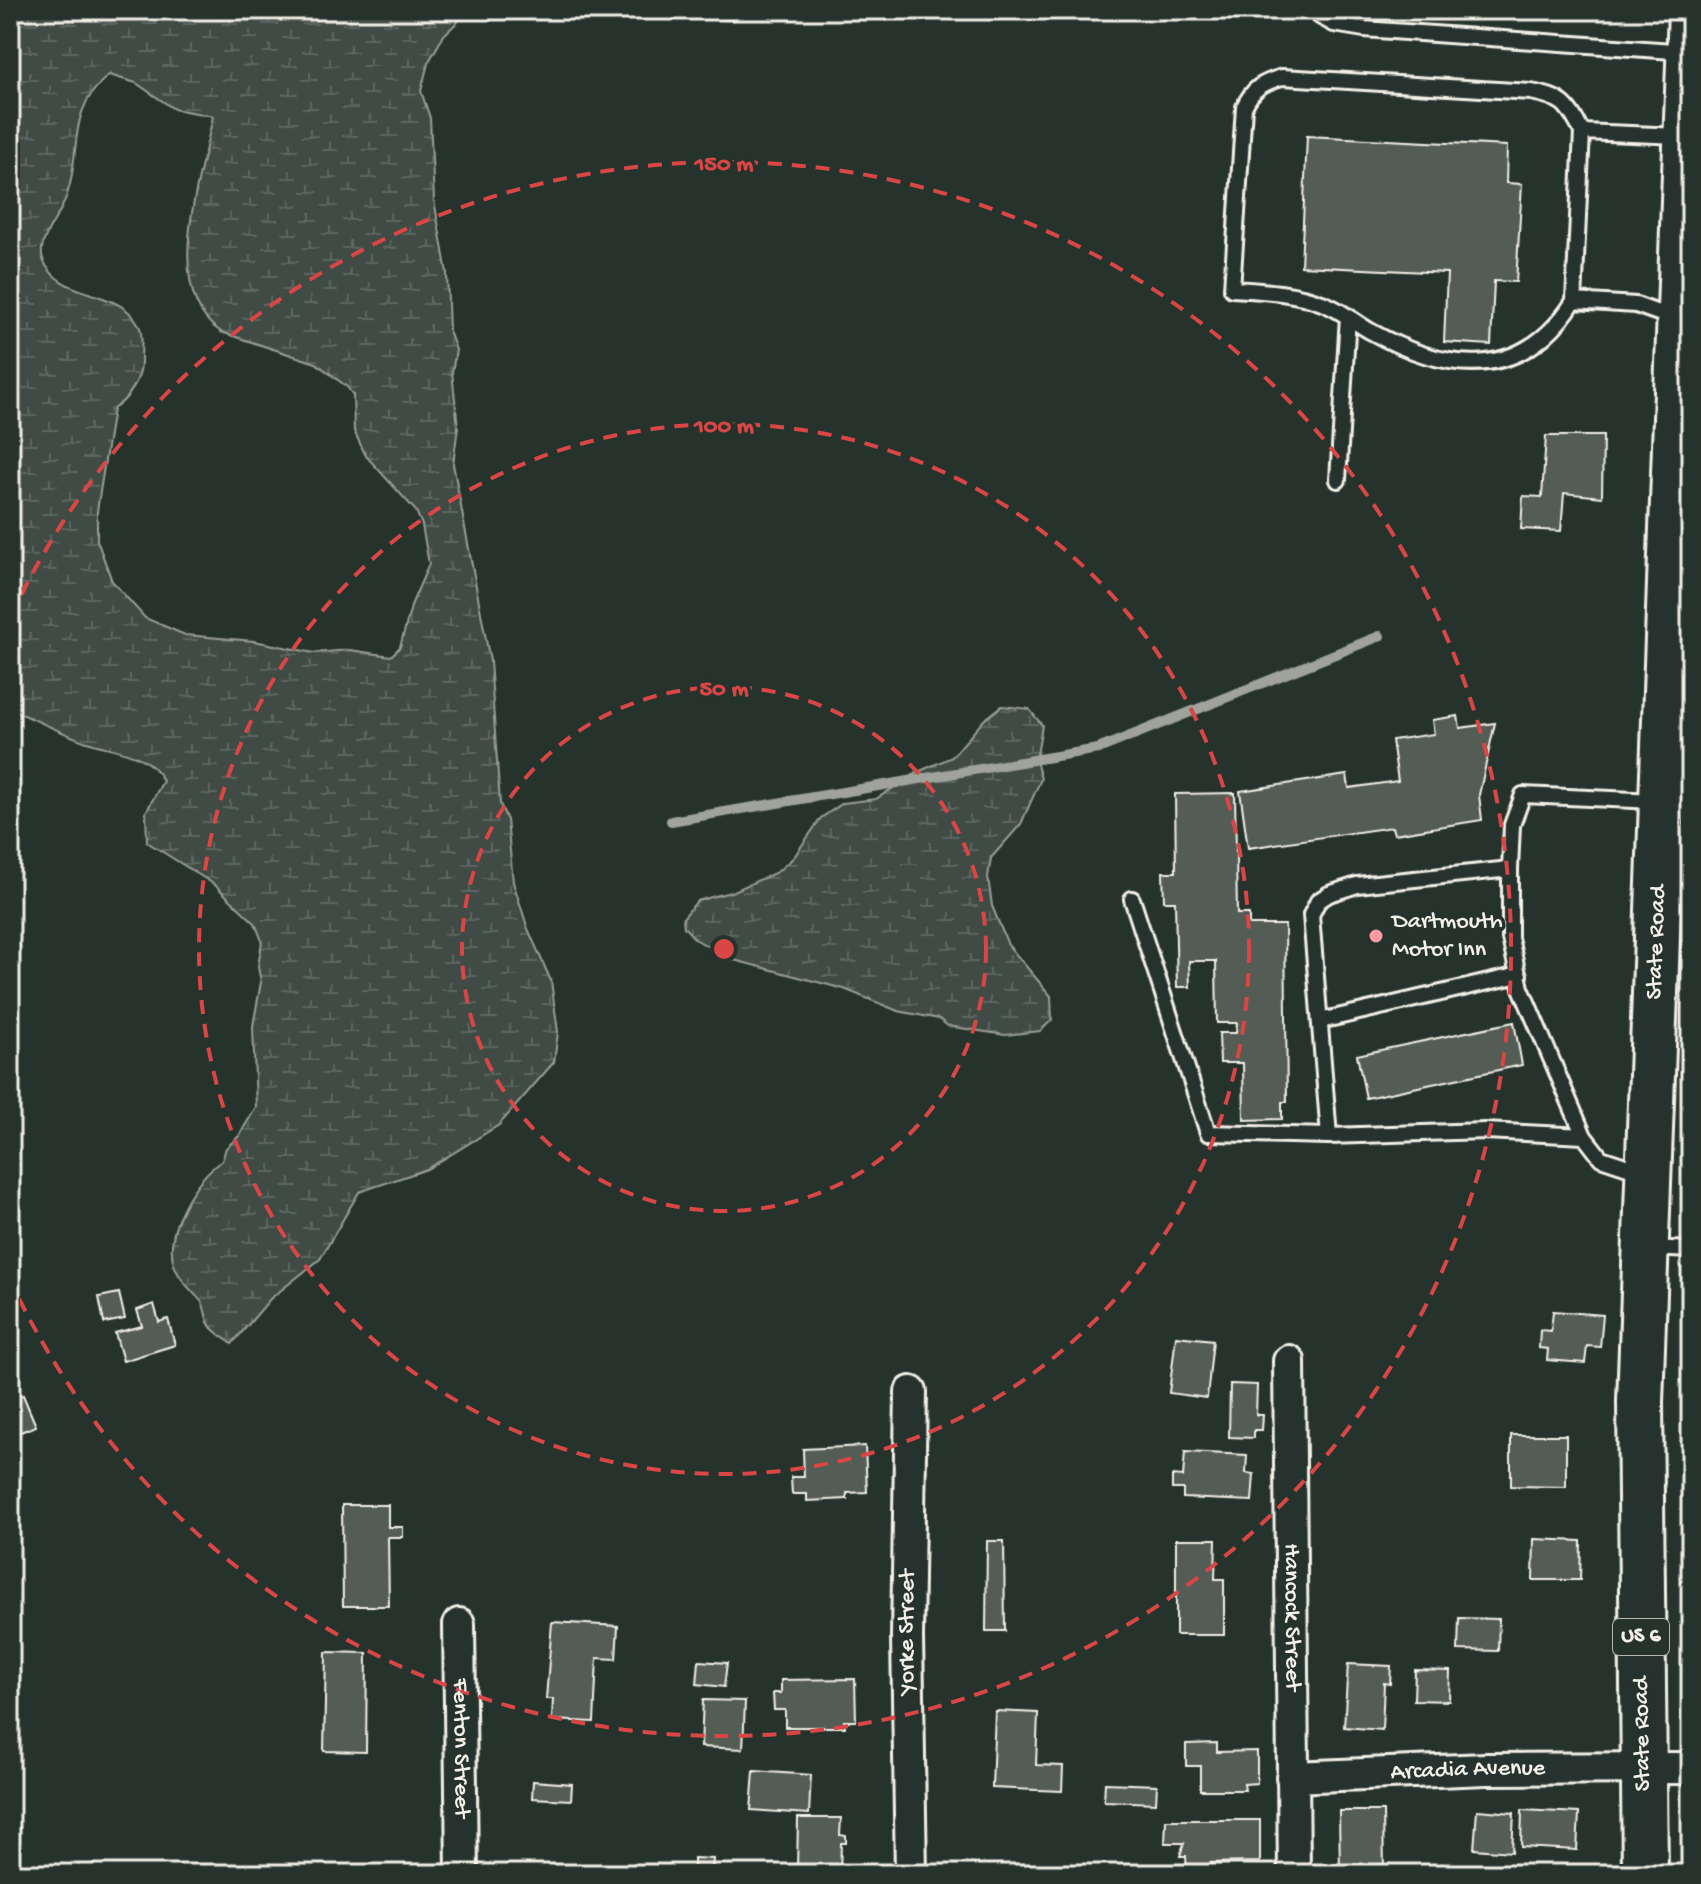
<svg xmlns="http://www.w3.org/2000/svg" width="1701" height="1884" font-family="'Gochi Hand',sans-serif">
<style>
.wetland{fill:url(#wetland-marsh);stroke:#9a9e96;stroke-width:2;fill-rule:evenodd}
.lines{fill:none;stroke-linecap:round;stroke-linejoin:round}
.stream{stroke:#9fa39b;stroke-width:10}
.building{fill:#525c55;stroke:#f4f1e8;stroke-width:2}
.lane-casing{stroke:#f4f1e8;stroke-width:20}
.street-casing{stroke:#f4f1e8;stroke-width:36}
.primary-casing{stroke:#f4f1e8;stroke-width:50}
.lane{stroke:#26332d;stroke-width:14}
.street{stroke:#26332d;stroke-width:30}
.primary{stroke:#26332d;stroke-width:44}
.ring{fill:none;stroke:#da4645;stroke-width:4;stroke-dasharray:14 10}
.poi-dot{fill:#ff9aa2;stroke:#26332d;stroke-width:3}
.labels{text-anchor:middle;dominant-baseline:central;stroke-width:7;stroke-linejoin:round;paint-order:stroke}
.shield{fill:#26332d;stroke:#b6b8b0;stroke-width:2}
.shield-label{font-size:22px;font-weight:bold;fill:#f4f1e8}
.poi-label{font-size:24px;fill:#f4f1e8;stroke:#26332d;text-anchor:start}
.street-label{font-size:24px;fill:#f4f1e8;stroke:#26332d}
.centre{fill:#da4645;stroke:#26332d;stroke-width:4}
.ring-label{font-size:24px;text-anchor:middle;font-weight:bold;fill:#da4645;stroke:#26332d;stroke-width:7;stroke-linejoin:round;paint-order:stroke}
</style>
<defs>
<pattern id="wetland-marsh" width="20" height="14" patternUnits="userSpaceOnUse" patternTransform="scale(2)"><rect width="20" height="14" fill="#414b45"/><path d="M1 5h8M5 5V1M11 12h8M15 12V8" fill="none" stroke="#5d6560"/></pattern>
</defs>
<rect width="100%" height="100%" fill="#26332d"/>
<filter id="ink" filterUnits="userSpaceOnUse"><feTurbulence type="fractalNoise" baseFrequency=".0125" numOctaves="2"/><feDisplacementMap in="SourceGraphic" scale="16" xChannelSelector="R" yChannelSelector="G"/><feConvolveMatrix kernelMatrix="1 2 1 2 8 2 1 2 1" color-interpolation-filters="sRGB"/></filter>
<g filter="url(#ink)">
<!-- wetland -->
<path class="wetland" d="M10,10H470L444,35L428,63L421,91L430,118L434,200L447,273L449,331L456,350L452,372L458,427L453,464L490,661L500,804L507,820L513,882L528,929L551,981L558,1032L554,1062L499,1125L427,1169L359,1192L320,1259L270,1299L232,1344C225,1338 213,1332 209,1324C205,1317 206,1308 201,1301C190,1289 177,1277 173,1261C166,1229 195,1177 222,1161L226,1148L239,1136L256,1107L253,1026L261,982L258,967L262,941L255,923L215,885L147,842L146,812L163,781C149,752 114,751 87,742C61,733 35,719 10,709ZM109,75L136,83L174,109L213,116C202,174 159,292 221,332L316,363L347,387L353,395L354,431L366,456L416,511L422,525L429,564L412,603L400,647L391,656L350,650L314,653L254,641L185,635L145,618L112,581L97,540V511L113,409C129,399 142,378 141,359C141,350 143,336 140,328C123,286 59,302 43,259C37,244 54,222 61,209C86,159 61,114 109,75Z
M610,10H752L733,20Z
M1002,706L1029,709L1042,725L1036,761L1041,779L1021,824L991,858L988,877L992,906L1008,945L1051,996L1052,1020L1040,1031L1005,1035L948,1026L939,1019L898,1011L844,989L730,959L695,939L684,927L683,918L697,901L734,891L777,872L794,857L821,818L843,803L876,799L918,772L952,757L984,720Z"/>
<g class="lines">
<!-- stream -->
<path class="stream" d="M671,821L1098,749L1380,636"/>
</g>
<!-- building -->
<path class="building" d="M1307,136L1507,146L1506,183L1522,184L1516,282L1494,281L1491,345L1444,342L1447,273L1301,266Z
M1546,436H1603L1602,497L1564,493L1561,531L1521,529L1523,496L1542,497Z
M1458,716L1460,728L1495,723L1479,795L1482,820L1394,834L1392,827L1248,848L1240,791L1347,775L1349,788L1398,781L1392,740L1434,734L1432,720Z
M1235,793L1237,914H1249V925H1285L1287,1102H1282V1119L1244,1120L1243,1063H1220L1219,1033H1236L1237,1023H1217L1216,961H1189L1190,987H1177L1175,901H1164L1163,872H1176L1175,794Z
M1514,1022L1522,1065L1366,1098L1357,1055Z
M119,1293L125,1319L104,1323L99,1297Z
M154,1304L159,1322L168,1319L175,1345L123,1361L115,1333L142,1326L137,1310Z
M1553,1311L1603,1315L1600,1347L1587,1346L1585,1363L1547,1360L1548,1349L1539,1348L1540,1330L1551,1331Z
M1176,1336L1213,1340L1207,1398L1169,1393Z
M1230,1384L1257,1385L1256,1415H1263L1262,1430H1254V1438L1229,1437Z
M10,1395L12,1399L23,1395L36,1426L10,1436Z
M1511,1435H1566V1487L1511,1486Z
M865,1446L867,1492L847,1493V1499L807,1501V1494H792L791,1477H804L803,1449Z
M1185,1452L1247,1455L1246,1473L1254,1474L1252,1501L1183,1498V1489H1172V1476L1183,1477Z
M342,1505H388V1527H403V1537H388L389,1606H343Z
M1176,1539H1216L1215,1579H1224V1635H1176Z
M1534,1539L1581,1541L1580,1580H1533Z
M987,1541H1004L1005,1631H986Z
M1459,1618L1499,1619L1498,1651L1458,1650Z
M552,1622L618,1626L616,1659L597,1658L594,1722L552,1720L553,1699H546Z
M326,1652L367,1653L366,1752L324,1751Z
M699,1661L727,1663L724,1687L697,1684Z
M1348,1664L1391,1666L1390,1684L1384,1683L1382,1730L1344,1727Z
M1415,1670L1450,1671L1449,1701L1414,1700Z
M855,1679L856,1721H844L845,1727H785V1710H774L773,1693H781V1680Z
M703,1700L745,1701L743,1749L701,1747Z
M995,1711L1038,1713L1036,1765L1063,1766L1062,1791L992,1788Z
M1217,1743V1752L1257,1751V1783L1244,1784L1245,1790H1200V1766H1186V1744Z
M754,1771L811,1775L809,1814L751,1810Z
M533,1781L572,1784L571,1800L532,1798Z
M1105,1783L1157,1785L1156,1803L1104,1801Z
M1477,1810L1514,1813L1512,1852L1474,1849Z
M1522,1810L1579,1813L1577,1850L1521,1847Z
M1339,1811H1383L1384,1874L1340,1871Z
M798,1818H841L840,1835L846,1836V1843H841L840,1873L797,1872Z
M1166,1820H1260V1862L1211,1863V1874L1187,1872L1186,1856H1180L1184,1843H1165Z
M694,1858L713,1859L712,1874H694Z"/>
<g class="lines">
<defs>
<path id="lane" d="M1320,10L1321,17L1334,24L1364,29L1687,52
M1582,132L1574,301C1522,383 1446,373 1370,331C1354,322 1340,309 1322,303C1293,292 1262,291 1232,289L1244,107C1253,88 1262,83 1282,77L1531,92C1563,98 1567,103 1582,132L1681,136
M1574,301L1636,305L1675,319
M1338,480L1348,316
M1510,869L1357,885L1329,894L1318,901L1311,915L1329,1136L1485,1131L1584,1136
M1132,899L1208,1133L1329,1136
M1320,1021L1519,975
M1643,1172L1601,1158L1584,1136L1521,988L1510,938V869L1512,825L1523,795L1656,801
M1651,1248L1691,1250"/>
<g id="street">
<path id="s1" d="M1289,1361L1294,1874"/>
<path id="s2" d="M459,1624L462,1874"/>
<path id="s3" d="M1292,1777L1486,1769L1691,1768"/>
<path id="s4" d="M911,1874L907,1637L911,1392"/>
</g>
<g id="primary">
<path id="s5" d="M1645,1874L1640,1402L1691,10"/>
</g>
</defs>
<!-- lane casing -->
<use href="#lane" class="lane-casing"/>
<!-- street casing -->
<use href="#street" class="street-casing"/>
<!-- primary casing -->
<use href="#primary" class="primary-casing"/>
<!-- lane -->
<use href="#lane" class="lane"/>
<!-- street -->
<use href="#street" class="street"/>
<!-- primary -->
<use href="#primary" class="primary"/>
</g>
</g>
<!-- distance rings -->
<g class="ring">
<circle cx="724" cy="949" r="262"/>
<circle cx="724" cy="949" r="525"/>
<path d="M11 616A787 787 0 1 1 11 1282"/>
</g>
<!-- markers -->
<circle class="poi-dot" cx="1376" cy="936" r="8"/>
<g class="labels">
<!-- shield labels -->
<rect class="shield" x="1613" y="1619" width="56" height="36" rx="6"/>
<g class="shield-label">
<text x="1641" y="1637">US 6</text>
</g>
<!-- poi labels -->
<g class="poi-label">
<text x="1392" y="922">Dartmouth<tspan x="1392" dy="28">Motor Inn</tspan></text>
</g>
<!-- street labels -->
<g class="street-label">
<text stroke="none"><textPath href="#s5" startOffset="932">State Road</textPath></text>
<text stroke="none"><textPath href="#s1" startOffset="256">Hancock Street</textPath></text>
<text stroke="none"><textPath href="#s4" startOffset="242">Yorke Street</textPath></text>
<text transform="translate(1643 1734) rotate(-91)">State Road</text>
<text stroke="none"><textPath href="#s2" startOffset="124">Fenton Street</textPath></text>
<text stroke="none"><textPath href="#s3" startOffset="176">Arcadia Avenue</textPath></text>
</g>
</g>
<circle cx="724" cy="949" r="12" class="centre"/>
<g class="ring-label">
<text x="724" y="170">150 m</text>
<text x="724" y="432">100 m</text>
<text x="724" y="695">50 m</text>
</g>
<!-- margin -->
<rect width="1701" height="1884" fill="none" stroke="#26332d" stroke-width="40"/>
<rect x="20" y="20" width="1661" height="1844" fill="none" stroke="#f4f1e8" stroke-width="3" filter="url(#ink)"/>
</svg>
